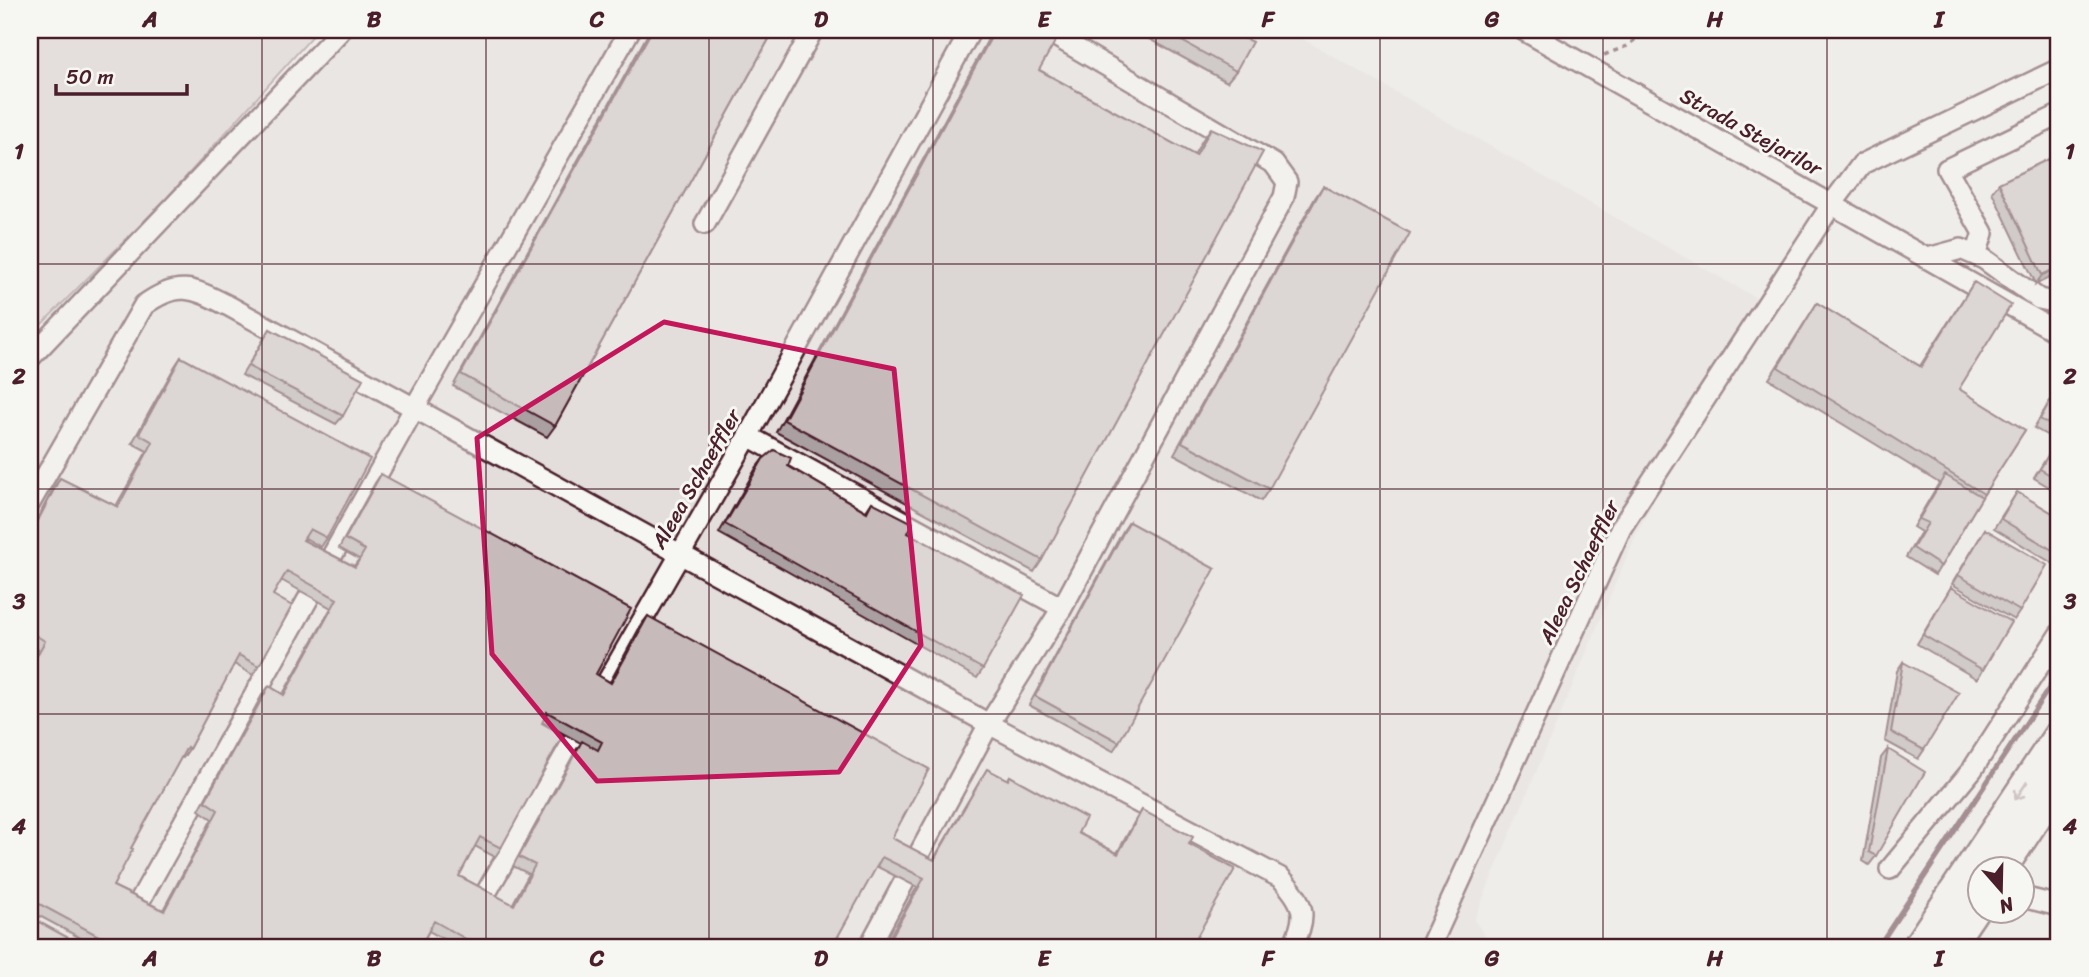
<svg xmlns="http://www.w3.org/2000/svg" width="2089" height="977" font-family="Sriracha,sans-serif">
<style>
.built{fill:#e3dedc}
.green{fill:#d7cfce;stroke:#90777c;stroke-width:2}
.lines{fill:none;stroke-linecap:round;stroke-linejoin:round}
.minor-casing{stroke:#4a1f2b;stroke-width:24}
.highway-casing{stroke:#4a1f2b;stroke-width:33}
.path{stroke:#4a1f2b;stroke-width:3.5;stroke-dasharray:5 5;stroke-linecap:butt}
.minor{stroke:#f6f6f2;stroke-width:19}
.highway{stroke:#f6f6f2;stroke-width:28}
.rail{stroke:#4a1f2b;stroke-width:5}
.wall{fill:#aaa0a1;stroke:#4a1f2b;stroke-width:2;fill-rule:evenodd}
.shaded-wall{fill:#8b8283;stroke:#4a1f2b;stroke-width:2}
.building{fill:#c6babb;stroke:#4a1f2b;stroke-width:2;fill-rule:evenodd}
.oneway{stroke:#a99598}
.marked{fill:none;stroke:#c2185b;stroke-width:5;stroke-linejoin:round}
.grid{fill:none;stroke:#4a1f2b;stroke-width:2;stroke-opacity:0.55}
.labels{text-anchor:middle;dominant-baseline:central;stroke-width:6;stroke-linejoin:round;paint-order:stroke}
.street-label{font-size:21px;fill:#4a1f2b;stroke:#f6f6f2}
.neatline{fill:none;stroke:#4a1f2b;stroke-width:2.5}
.grid-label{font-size:23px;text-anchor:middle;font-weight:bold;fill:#4a1f2b}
</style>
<rect width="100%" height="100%" fill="#efedea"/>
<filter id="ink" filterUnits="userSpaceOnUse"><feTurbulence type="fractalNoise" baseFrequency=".0143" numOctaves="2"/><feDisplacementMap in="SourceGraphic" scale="14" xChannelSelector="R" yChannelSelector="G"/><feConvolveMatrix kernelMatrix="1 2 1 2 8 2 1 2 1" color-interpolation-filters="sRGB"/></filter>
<g filter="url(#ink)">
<!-- built -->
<path class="built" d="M343,30H1287L1758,299L1635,537L1474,920L1493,947H30V370Z"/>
<!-- green -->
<path class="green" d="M30,30H318L166,199L30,336Z"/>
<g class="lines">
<defs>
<path id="minor" d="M1045,30L1274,164L1287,182L1284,197L1062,608L989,724L1281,878C1304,903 1309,915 1292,947
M1523,30L2059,333
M705,224L813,30
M1976,255L1983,233L1947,169L2059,115
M1928,258L1961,249L1984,259L2039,299L2059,303
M30,358L341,30
M748,436L1062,608
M30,503L144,305C178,280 193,288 227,305L989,724L869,947
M1890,869L1972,770L2059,635
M2022,897L2059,906
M114,947L415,407L630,30
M455,947L748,436L971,30
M1430,947L1621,528L1832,204L1862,164L2059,69"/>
<path id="highway" d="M2002,869L2059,783
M1917,947L2059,734
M1949,947L1980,901"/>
</defs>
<!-- minor casing -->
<use href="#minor" class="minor-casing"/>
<!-- highway casing -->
<use href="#highway" class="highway-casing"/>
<!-- path -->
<path class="path" d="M1604,55L1627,46L1647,30"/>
<!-- minor -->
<use href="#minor" class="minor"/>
<!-- highway -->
<use href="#highway" class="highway"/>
<!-- rail -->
<path class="rail" d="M1878,947L2059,673"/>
</g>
<!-- wall -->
<path class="wall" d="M650,30H774L555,426L547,437L453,386Z
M993,30H1037L1039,70L1194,155L1203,139L1211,128L1042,560L1034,572L776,432Z
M1133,30H1229L1236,71L1227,82Z
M2059,154V273L2036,284L1992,192L1999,183Z
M1323,186L1269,489L1261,501L1174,454L1315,198Z
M1974,282L1959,389L2025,430L1982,497L1935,575L1906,557L1921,532L1913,527L1939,483L1769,379L1817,303L1920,366Z
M270,329L343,416L336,424L242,375Z
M181,357L327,538L321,547L305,538L303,540L354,566L359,559L339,548L375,483L381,474L596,674L610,682L641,625L648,616L892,838L933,860L987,769L1007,780L1010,776L1078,833L1117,853L1136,819L1142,810L1189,844L1191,947H884L917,887L876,866L832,947H458L429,931L420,947H97L30,911V665L38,649L30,645V533L54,487L60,478L116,506L147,451L132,443L175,366ZM281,580L331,608L283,694L269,686L262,695L199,810L212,819L163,910L113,886L131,848L181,757L183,758L189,749L234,664L253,675L259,666L273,595ZM542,722L581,743L576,750L513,866L529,874L512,905L459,876L475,846L495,857L501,848Z
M2057,389L2059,390V493L2034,478L2057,441L2034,428Z
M763,459L788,466L866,511L872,502L908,533L983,669L977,678L719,533L756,468Z
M2017,492L2059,517V563L2057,566L1994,528Z
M1129,522L1119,742L1113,751L1029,705L1123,531Z
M1985,529L2020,611L2014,620L1952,584Z
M1951,587L1983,670L1977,679L1917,644Z
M1903,662L1924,750L1918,759L1885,741L1897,671Z
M1888,749L1876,856L1869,865L1863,861L1881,758Z"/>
<!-- shaded-wall -->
<path class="shaded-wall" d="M2059,267V273L2036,284L2042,275Z"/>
<!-- building -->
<path class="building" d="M652,30H774L555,426L461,374Z
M995,30H1037L1056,40L1039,70L1196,156L1211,128L1263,152L1042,560L784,420Z
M1162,30H1229L1252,42L1236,71Z
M2059,154V267L2042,275L1999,183Z
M1323,186L1410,233L1269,489L1182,442Z
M1974,282L2011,305L1959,389L2025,430L1984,494L1778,367L1817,303L1921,367Z
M270,329L363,379L343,416L248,366Z
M181,357L370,459L327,538L310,529L303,540L355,567L365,550L345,539L381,474L631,609L596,674L611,683L648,616L929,769L892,838L934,860L987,769L1008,780L1010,776L1086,818L1078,833L1118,854L1142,810L1193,837L1189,844L1235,869L1191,947H886L924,878L882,857L832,947H480L434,921L420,947H119L30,899V668L45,641L30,632V536L60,478L118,507L153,442L139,434ZM287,571L337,599L284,695L269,686L205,801L218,810L164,911L113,886L133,849L131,848L187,747L189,749L239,655L259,666L292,606L273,595ZM547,712L602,742L598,750L582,741L519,857L535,865L514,905L459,876L480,837L501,848L563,735L542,723Z
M2057,389L2059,390V430L2040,419Z
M2059,437V480L2040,469Z
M774,450L791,458L788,466L867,512L872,502L913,523L908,533L1024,595L983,669L725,524L763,459Z
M1945,475L1982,497L1941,566L1913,548L1928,523L1919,519Z
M2017,492L2059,517V554L2001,519Z
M1129,522L1215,569L1119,742L1035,696Z
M1985,529L2047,565L2020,611L1958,575Z
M1951,587L2011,622L1983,670L1923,635Z
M1903,662L1959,693L1924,750L1891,732Z
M1888,749L1925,772L1876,856L1869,852Z
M30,917L74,941L71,947H30Z"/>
<!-- one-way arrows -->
<defs><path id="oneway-shaft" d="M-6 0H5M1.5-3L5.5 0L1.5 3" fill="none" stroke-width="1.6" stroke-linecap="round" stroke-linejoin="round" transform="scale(1.75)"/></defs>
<use class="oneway" href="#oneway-shaft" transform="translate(2021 791) rotate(124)"/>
</g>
<!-- marked area -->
<path d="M0 0H2089V977H0ZM664,322L894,369L921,645L839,772L597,781L492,654L477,438Z" fill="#efedea" fill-opacity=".55" fill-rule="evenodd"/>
<path class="marked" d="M664,322L894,369L921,645L839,772L597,781L492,654L477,438Z"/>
<!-- grid -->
<path class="grid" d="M262,30V947M486,30V947M709,30V947M933,30V947M1156,30V947M1380,30V947M1603,30V947M1827,30V947M30,264H2059M30,489H2059M30,714H2059"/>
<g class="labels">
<!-- street labels -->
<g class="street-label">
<text transform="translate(1751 132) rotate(29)">Strada Stejarilor</text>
<text transform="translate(696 479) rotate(-60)">Aleea Schaeffler</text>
<text transform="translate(1579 572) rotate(-64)">Aleea Schaeffler</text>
</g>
</g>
<!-- margin -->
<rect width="2089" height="977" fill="none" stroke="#f6f6f2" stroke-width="77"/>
<!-- north arrow -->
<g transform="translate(2001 890) rotate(160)"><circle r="33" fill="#f6f6f2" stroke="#b1a0a2" stroke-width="2"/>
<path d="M0-5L12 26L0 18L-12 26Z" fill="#4a1f2b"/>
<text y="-10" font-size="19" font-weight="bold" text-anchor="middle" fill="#4a1f2b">N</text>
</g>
<!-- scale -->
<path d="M56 84v10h131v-10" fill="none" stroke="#4a1f2b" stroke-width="3.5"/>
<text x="66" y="84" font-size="21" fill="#4a1f2b" stroke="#f6f6f2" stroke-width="5" paint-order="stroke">50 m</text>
<rect x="38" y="38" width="2012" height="901" class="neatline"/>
<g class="grid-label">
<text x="150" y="27">A</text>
<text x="374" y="27">B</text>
<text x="597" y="27">C</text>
<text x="821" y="27">D</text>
<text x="1044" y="27">E</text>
<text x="1268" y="27">F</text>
<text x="1492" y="27">G</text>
<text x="1715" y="27">H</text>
<text x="1939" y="27">I</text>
<text x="19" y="159">1</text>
<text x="2070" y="159">1</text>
<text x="19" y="384">2</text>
<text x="2070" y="384">2</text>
<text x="19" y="609">3</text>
<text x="2070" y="609">3</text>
<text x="19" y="834">4</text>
<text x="2070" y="834">4</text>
<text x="150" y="966">A</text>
<text x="374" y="966">B</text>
<text x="597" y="966">C</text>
<text x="821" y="966">D</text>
<text x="1044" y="966">E</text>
<text x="1268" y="966">F</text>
<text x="1492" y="966">G</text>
<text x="1715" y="966">H</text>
<text x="1939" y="966">I</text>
</g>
</svg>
